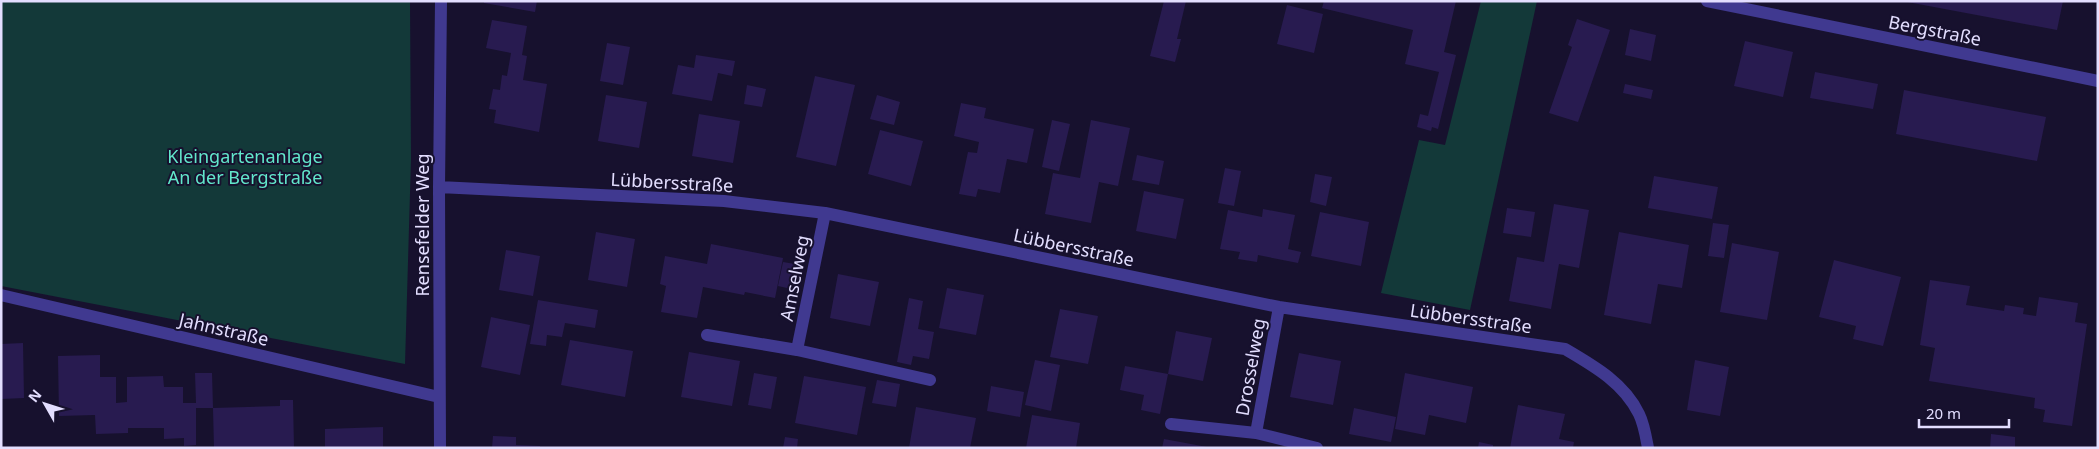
<svg xmlns="http://www.w3.org/2000/svg" width="2099" height="449" font-family="'Noto Sans',sans-serif">
<style>
.green{fill:#133939}
.building{fill:#281b50}
.lines{fill:none;stroke-linecap:round;stroke-linejoin:round}
.minor{stroke:#403990;stroke-width:12}
.labels{text-anchor:middle;dominant-baseline:central;stroke-width:4;stroke-linejoin:round;paint-order:stroke}
.street-label{font-size:18px;fill:#e3deff;stroke:#17112e}
.park-label{font-size:18px;fill:#62e7cb;stroke:#17112e}
</style>
<rect width="100%" height="100%" fill="#17112e"/>
<!-- green -->
<path class="green" d="M1,1H410L411,159L405,364L1,286Z
M1481,1H1537L1470,310L1381,293L1419,140L1445,145Z"/>
<!-- building -->
<path class="building" d="M484,1H537L535,12L484,3Z
M1164,1H1186L1177,39H1181L1175,62L1150,56Z
M1324,1H1456L1444,52L1456,55L1438,129L1432,127L1431,131L1417,127L1420,114L1428,116L1439,72L1405,64L1413,30L1322,8Z
M1902,1H2063L2057,30Z
M1287,5L1323,14L1314,53L1277,44Z
M1577,19L1610,30L1578,122L1549,113L1572,47L1568,45Z
M492,20L527,26L522,55L527,56L523,80L547,84L539,132L494,123L496,110L489,109L493,89L500,90L502,75L507,76L511,53L486,48Z
M1630,29L1656,35L1651,61L1625,55Z
M1745,41L1793,52L1783,97L1734,86Z
M607,43L630,47L623,85L600,81Z
M696,55L735,61L732,76L718,73L712,101L672,94L678,65L694,68Z
M1815,72L1878,84L1873,109L1810,98Z
M815,76L855,85L836,166L796,157Z
M1625,84L1653,90L1651,99L1623,93Z
M747,85L766,89L762,107L744,104Z
M1904,90L2046,117L2037,161L1896,134Z
M606,95L647,102L639,148L598,141Z
M877,95L900,102L894,125L870,119Z
M961,103L986,108L984,118L1034,129L1027,163L1007,159L1000,193L978,189L976,197L959,194L968,152L977,153L979,142L954,136Z
M699,114L740,121L733,163L692,156Z
M1052,120L1070,124L1059,171L1042,167Z
M1091,120L1130,128L1118,186L1099,182L1091,223L1045,214L1053,173L1080,178Z
M880,130L923,141L911,186L868,174Z
M1137,155L1164,161L1159,185L1132,180Z
M1225,168L1241,171L1234,206L1218,203Z
M1315,174L1332,177L1326,206L1310,202Z
M1654,176L1718,187L1712,219L1648,208Z
M1144,191L1184,199L1176,239L1136,231Z
M1554,204L1589,210L1579,268L1559,264L1551,309L1509,301L1517,257L1544,262Z
M1507,208L1535,212L1531,237L1503,233Z
M1263,209L1295,215L1288,249L1301,252L1298,263L1258,255L1257,262L1238,259L1240,252L1220,249L1228,210L1262,217Z
M1320,212L1369,222L1361,266L1311,256Z
M1713,223L1729,225L1724,258L1708,256Z
M596,232L635,239L627,287L588,280Z
M1619,232L1689,245L1682,288L1658,284L1651,324L1604,315Z
M1732,243L1779,252L1767,320L1720,312Z
M711,244L783,258L775,298L745,292L744,295L703,287L697,318L661,312L666,286L660,284L665,256L707,264Z
M506,250L540,256L533,296L499,290Z
M1834,260L1901,277L1883,346L1853,339L1856,326L1819,317Z
M783,262L801,265L796,290L778,286Z
M838,274L879,282L870,326L830,318Z
M1930,280L1970,286L1966,305L2004,311L2005,305L2024,308L2023,314L2036,316L2039,297L2078,303L2075,322L2087,324L2072,426L2043,422L2045,410L2034,408L2035,398L1929,381L1935,348L1920,345Z
M947,288L984,295L976,335L939,328Z
M909,298L923,301L918,329L934,332L929,359L913,356L911,365L897,362Z
M538,300L598,310L595,328L565,323L562,337L547,335L546,346L530,344Z
M1060,309L1098,316L1088,364L1050,357Z
M491,317L530,325L520,375L481,367Z
M1176,331L1212,338L1203,381L1168,374L1160,414L1141,410L1144,395L1120,390L1125,366L1168,374Z
M570,340L633,351L625,397L561,385Z
M23,343L24,398L1,399V344Z
M689,352L740,361L732,406L681,397Z
M1299,353L1341,361L1333,405L1290,397Z
M100,355V377H116V403L127,402V377L163,376L164,387H183V403H196L195,373H212L213,408H196V445L184,446V438L164,439V428H128V433L96,434L95,415L59,416L58,356Z
M1035,360L1060,365L1051,411L1025,405Z
M1695,360L1729,367L1720,416L1687,410Z
M754,373L777,377L771,409L748,405Z
M1405,373L1473,387L1466,423L1429,415L1425,435L1395,429Z
M804,376L866,387L857,435L795,423Z
M877,380L900,384L896,407L872,403Z
M991,386L1024,392L1020,417L987,411Z
M280,400H293L294,448H214L213,408L280,406Z
M1518,405L1565,414L1559,439L1574,442L1573,448H1510Z
M916,407L976,418L970,448H909Z
M1354,408L1396,417L1391,442L1349,434Z
M1032,415L1080,423L1076,448H1026Z
M383,427V448H325V429Z
M1991,434L2015,437V448H1990Z
M493,436L516,437V445L540,446V448H492Z
M785,437L798,439L797,448H783Z
M1164,439L1207,447V448H1162Z
M1479,442L1493,445V448H1478Z"/>
<g class="lines">
<!-- minor -->
<path class="minor" d="M1707,1L2098,81
M439,187L724,201L825,213L1279,307L1565,349C1594,366 1624,383 1639,414C1644,424 1646,437 1648,448
M1,295L439,397
M707,335L797,350L930,380
M797,350L825,213
M1171,424L1256,433L1317,448
M1256,433L1279,307
M440,448L439,187L441,1"/>
</g>
<g class="labels">
<!-- street labels -->
<g class="street-label">
<text transform="translate(1935 30) rotate(11)">Bergstraße</text>
<text transform="translate(672 182) rotate(3)">Lübbersstraße</text>
<text transform="translate(422 225) rotate(-90)">Rensefelder Weg</text>
<text transform="translate(1074 247) rotate(12)">Lübbersstraße</text>
<text transform="translate(794 278) rotate(-79)">Amselweg</text>
<text transform="translate(1471 318) rotate(8)">Lübbersstraße</text>
<text transform="translate(224 329) rotate(13)">Jahnstraße</text>
<text transform="translate(1250 367) rotate(-80)">Drosselweg</text>
</g>
<!-- park labels -->
<g class="park-label">
<text x="245" y="156">Kleingartenanlage<tspan x="245" dy="21">An der Bergstraße</tspan></text>
</g>
</g>
<!-- border -->
<rect width="2099" height="449" fill="none" stroke="#e3deff" stroke-width="5"/>
<!-- north arrow -->
<g transform="translate(45 404) rotate(309)" stroke="#17112e" stroke-width="4" paint-order="stroke">
<path d="M0-4L9 19L0 12L-9 19Z" fill="#e3deff"/>
<text y="-8" font-size="14" font-weight="bold" text-anchor="middle" fill="#e3deff">N</text>
</g>
<!-- scale -->
<path d="M1919 419v8h90v-8" fill="none" stroke="#e3deff" stroke-width="2.5"/>
<text x="1926" y="419" font-size="15" fill="#e3deff" stroke="#17112e" stroke-width="4" paint-order="stroke">20 m</text>
</svg>
